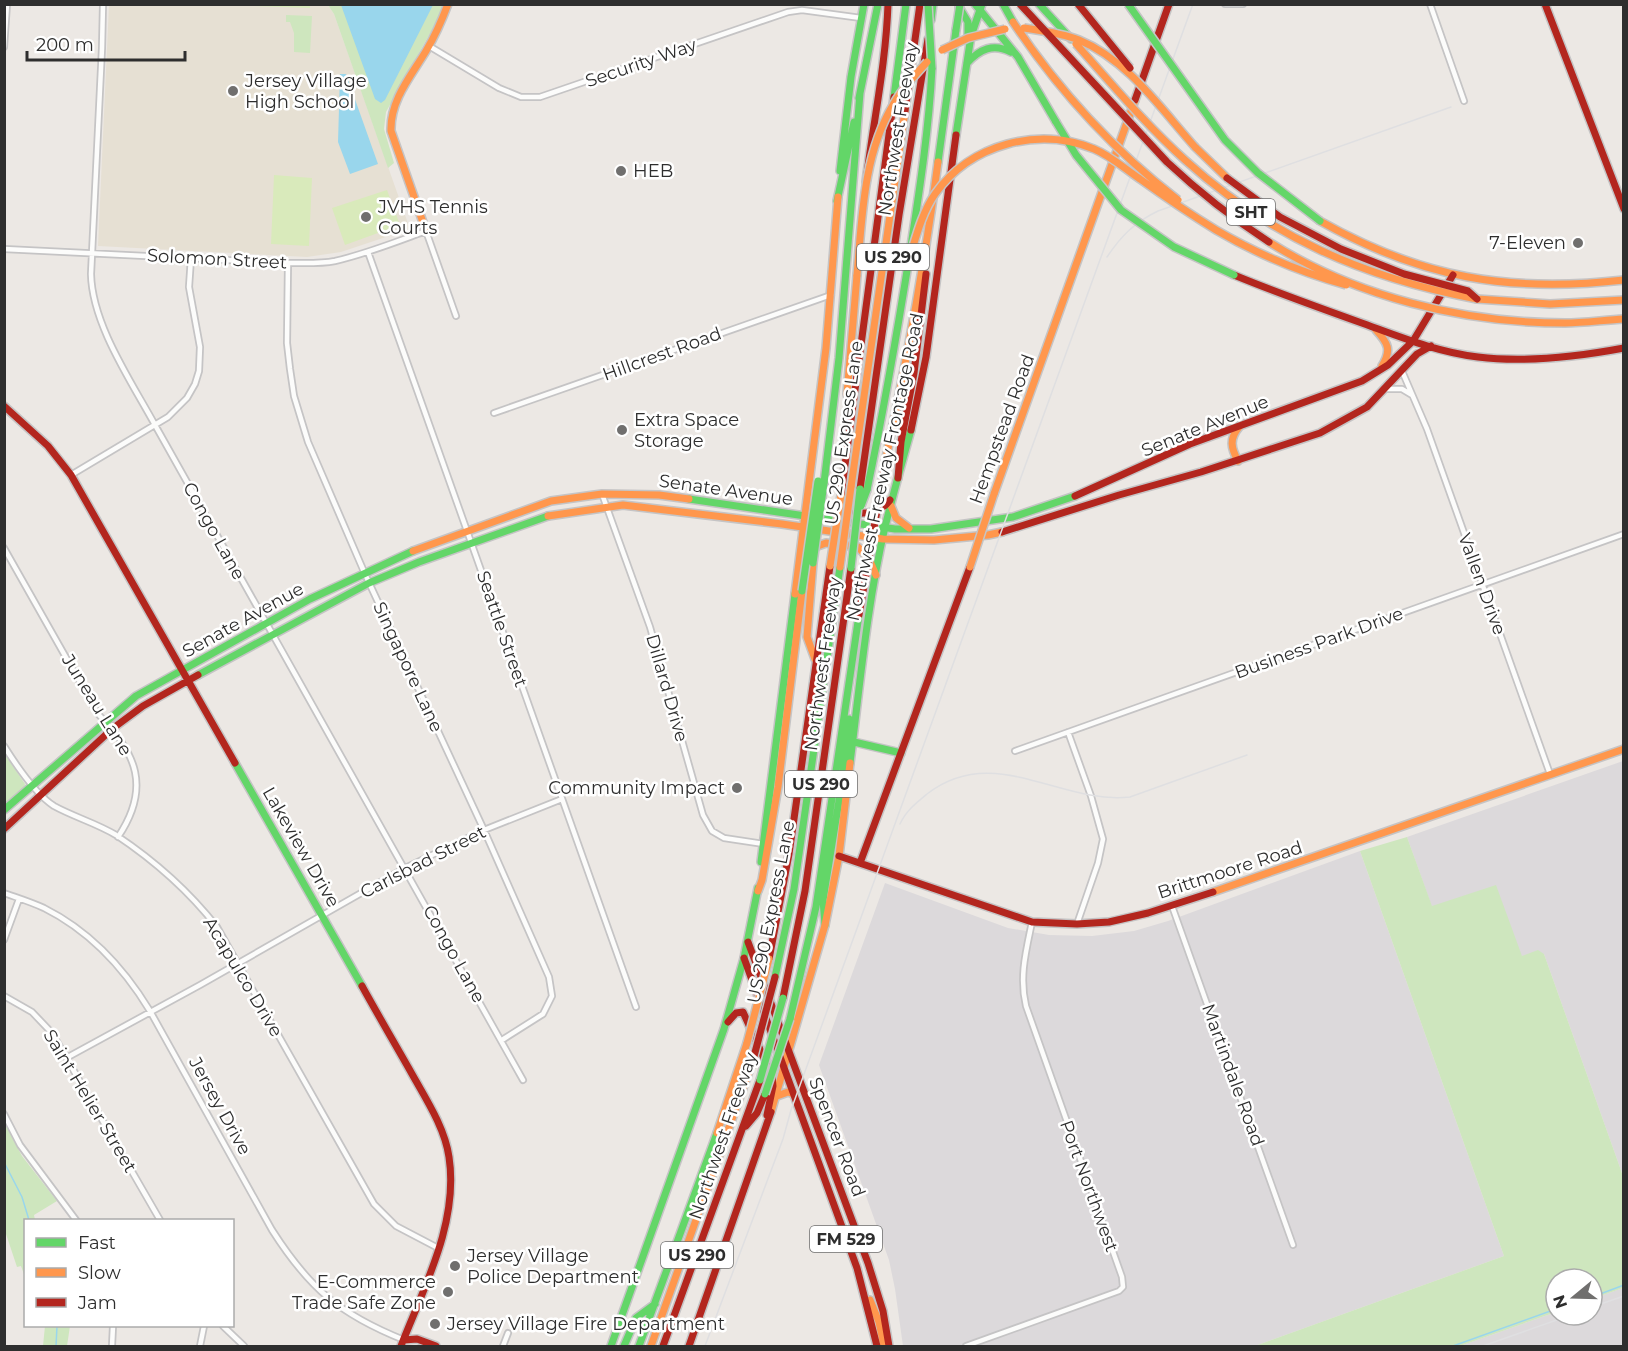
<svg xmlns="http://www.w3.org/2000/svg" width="1628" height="1351" font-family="Montserrat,sans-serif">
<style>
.industrial{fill:#dcd9db}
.education{fill:#e6e0d3}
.green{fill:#cee6be}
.pitch{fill:#d9eabb}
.water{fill:#99d6ec}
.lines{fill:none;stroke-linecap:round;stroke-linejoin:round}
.stream{stroke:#99d6ec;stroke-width:1.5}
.street-casing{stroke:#c5c4c5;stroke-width:8}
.fast-casing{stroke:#c5c4c5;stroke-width:10}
.slow-casing{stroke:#c5c4c5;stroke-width:10}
.jam-casing{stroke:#c5c4c5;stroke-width:10}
.street{stroke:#fcfcfb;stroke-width:4.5}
.fast{stroke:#63d668;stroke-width:7}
.slow{stroke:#ff974d;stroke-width:7}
.jam{stroke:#b3261e;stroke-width:7}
.rail{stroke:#dfdfe1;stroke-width:1.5}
.fast-bridge-casing{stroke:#c5c4c5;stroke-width:10;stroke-linecap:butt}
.slow-bridge-casing{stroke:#c5c4c5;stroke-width:10;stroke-linecap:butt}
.jam-bridge-casing{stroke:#c5c4c5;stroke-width:10;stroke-linecap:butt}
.fast-bridge{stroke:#63d668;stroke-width:7}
.slow-bridge{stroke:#ff974d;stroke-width:7}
.jam-bridge{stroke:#b3261e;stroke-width:7}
.poi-dot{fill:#706f6e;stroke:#fff;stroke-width:2}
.labels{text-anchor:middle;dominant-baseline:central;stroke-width:5;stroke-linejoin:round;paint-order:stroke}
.shield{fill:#fff;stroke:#6d6d6d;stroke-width:1.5}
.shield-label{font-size:16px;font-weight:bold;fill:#2e2e2e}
.street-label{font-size:18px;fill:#2e2e2e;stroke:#fff}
.poi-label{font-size:18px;fill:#2e2e2e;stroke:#fff;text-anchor:start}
</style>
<rect width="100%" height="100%" fill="#ece8e4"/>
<!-- industrial -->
<path class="industrial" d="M1623,761V1176L1544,954L1522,956L1432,907L1407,837Z
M1360,851L1504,1256L1255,1346H903L895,1289L889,1260L819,1065L885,883L1008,928L1049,935L1092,936L1134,931L1168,921Z
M1623,1288V1346H1460L1556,1312V1315H1592V1299Z"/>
<!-- education -->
<path class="education" d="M109,5H328L334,14L410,229L341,252L307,257L98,246Z"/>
<!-- green -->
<path class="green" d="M328,5H443L442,12L386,112L384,129L394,163L388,168L334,14Z
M286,15L312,16L310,53L294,52V33L290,22H286Z
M4,753L25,784L24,789L4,806Z
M1407,837L1432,906L1496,885L1522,956L1538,950L1544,954L1623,1176V1288L1592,1299V1279H1556V1312L1460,1346H1255L1504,1256L1360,851Z
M4,1122L22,1156L57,1201L34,1215L35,1220H26L25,1277L21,1266L17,1267L5,1231Z
M45,1326H70L67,1346H43Z"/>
<!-- pitch -->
<path class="pitch" d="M310,4V8L227,5V4Z
M274,175L312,178L309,246L271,244Z
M387,190L400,225L345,245L332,208Z"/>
<!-- water -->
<path class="water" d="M341,5H433L385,100L381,103L375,99Z
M340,74H346L378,164L350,174L338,142Z"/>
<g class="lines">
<!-- stream -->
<path class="stream" d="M4,1162L22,1197L29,1220
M1592,1297L1624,1285
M56,1346L57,1326
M1453,1346L1556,1309"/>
<defs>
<path id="street" d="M103,4L102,48L91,274C92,324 131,381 155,425L523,1080
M1225,4H1243
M1430,4L1464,101
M429,46L499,88L521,97H540L788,12L802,10L861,18
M4,47L7,4
M4,249L288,263C304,263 320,264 335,261C366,254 396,242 426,231L456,316
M368,252L636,1007
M288,263L287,343L290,369L294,396L308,442L365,574L484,830L549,977L552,996L543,1014L502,1040
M1402,371L1427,429L1550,774
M1386,389H1402L1412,395
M494,413L831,295
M71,475L168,417L187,398L195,384L199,371L200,347L189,287L191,258
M602,494L650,627L703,815L712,831L724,838L764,844
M4,548L98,714C137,753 151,788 118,837
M1068,732L1091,796L1103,839L1098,863L1077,924
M4,746C16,765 35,794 54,806C74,817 96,823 116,835C155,861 188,890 217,927L374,1204L396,1226L438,1248
M1015,751L1624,534
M4,893C18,898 31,902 44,908C90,931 124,968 150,1011L272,1230C309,1288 339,1314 404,1340
M1172,906L1293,1245
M4,940L19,899
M4,996L32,1012L52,1033L160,1220
M68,1057L200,985L405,868L484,830L562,799
M4,1114L20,1145L76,1220
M223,1326L244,1346
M112,1346L113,1326
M200,1346L204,1326
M503,1346L508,1333
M966,1346L1119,1291L1123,1287L1122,1277L1026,1006C1019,977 1026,951 1032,922"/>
<path id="fast" d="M975,4L1018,57L1056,122
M1003,4L1013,22
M1039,4L1071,39
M959,7L968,22V38
M931,20L933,4
M967,63C980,49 993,43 1011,52
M894,97L906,4
M859,98L878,4
M956,135L971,36L982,4
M938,162L956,30
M840,171L851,77L864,4
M837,201L854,122
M824,483L839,358L860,93
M867,490C884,409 898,328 911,246C920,187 929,128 932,68
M689,499L895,529H931L1013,517L1075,496
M819,507L822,511L842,512
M198,675L369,583L419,562L548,516
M854,742L901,753
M235,763L362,986
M850,763C860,684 867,604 885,527C893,495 902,462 911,430
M4,810L136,696L310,599L413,551
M761,862L795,594
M825,925L823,900L842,782L849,719
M775,977L794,889L840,567
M790,1019L816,907L859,615
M611,1346L724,1029L744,958L758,888
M624,1346L636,1318L655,1304
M639,1346L717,1133"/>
<path id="slow" d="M1195,147L1227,178
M1320,221C1421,278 1509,293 1624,280
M426,231L391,131C390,100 411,76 426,51C435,36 442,20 448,4
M1477,299L1550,304L1624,300
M1376,330C1388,343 1392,350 1382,366
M851,410L847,394L857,275
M886,458C907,360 925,262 938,162
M1238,461C1231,448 1229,439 1239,427
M851,487L905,111
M994,494L1135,100
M891,506L896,518L909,528
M548,516L623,505L782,524L883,539L934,540L988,535L1002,532
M812,548L826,543L858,547L869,559L876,575
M413,551L551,501L602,494L659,495L689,499
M813,563L807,637L815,659
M795,594L826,348L838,197
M758,891L762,880L778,787L802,591
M1213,892L1624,749
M777,1096L788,1092L794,1094
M771,1112L825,925L839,856L850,763
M717,1133L747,1043
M870,1300L879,1322L884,1346
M651,1346L753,1060"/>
<path id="jam" d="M1545,4L1624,209
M1135,100L1169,4
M905,111L920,4
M866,182C873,123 886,64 888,4
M1234,275C1275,292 1317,307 1359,322C1398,336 1436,352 1478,357C1526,363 1576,357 1624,348
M4,406L48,446L71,475L235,763
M911,430L926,357L956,135
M898,478L901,442L914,373L926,274
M860,489L899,215L928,39
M841,495L894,97
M1075,496L1190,444L1362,381L1388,365L1413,341L1453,275
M853,513C868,514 880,513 890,500
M1002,532L1119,495L1201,472L1320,433L1367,407L1417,354L1431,346
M4,829L112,729L143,706L198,675
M839,856L1032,922L1077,924L1109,922L1148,913L1213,892
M860,863L970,567
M748,942L868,1263L883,1311L889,1346
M744,958L857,1268L877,1346
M769,959L789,854L830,566
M362,986C378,1015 395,1044 412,1074C426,1099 445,1128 449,1157C459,1222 424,1287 401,1346
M783,998L805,891L851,568
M728,1022L736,1013L743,1012L772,1076L773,1086L767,1115
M746,1126L757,1113L765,1094
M404,1340L417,1339L436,1346
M663,1346L760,1080
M689,1346L771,1112"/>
</defs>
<!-- street casing -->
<use href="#street" class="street-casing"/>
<!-- fast casing -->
<use href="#fast" class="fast-casing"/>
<!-- slow casing -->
<use href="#slow" class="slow-casing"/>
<!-- jam casing -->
<use href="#jam" class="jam-casing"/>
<!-- street -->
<use href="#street" class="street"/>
<!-- fast -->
<use href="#fast" class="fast"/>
<!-- slow -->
<use href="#slow" class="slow"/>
<!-- jam -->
<use href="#jam" class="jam"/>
<!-- rail -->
<path class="rail" d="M1107,257C1121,236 1135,222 1158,211L1451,107
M900,824C906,811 916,803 927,794C994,742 1060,805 1130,797L1247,755
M1592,1307L1624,1296
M705,1346L783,1139L791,1110L1193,4
M1483,1346L1571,1315"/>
<defs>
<path id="fast-bridge" d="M928,4L932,68
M1128,4L1225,140L1258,173L1320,221
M956,30L960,4
M1056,122L1076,155L1121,210L1174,247L1234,275
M861,506L867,490
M813,563L824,483
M851,568L860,489
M802,591L818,481
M760,1080L783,998
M765,1094L790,1019"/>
<path id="slow-bridge" d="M1013,22C1059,91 1112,149 1178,200
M1024,28C1043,31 1061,33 1079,40C1128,60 1161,109 1195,147
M1076,44C1111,83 1146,125 1185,160C1270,237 1365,278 1477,299
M942,50L968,38L1005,29
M1269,242C1356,297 1463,323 1565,323C1584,323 1604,320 1624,319
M911,253C917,233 923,211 935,194C970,144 1039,126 1094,149C1111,156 1125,169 1140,179C1165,197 1190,214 1216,230C1257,254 1300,272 1346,285
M857,275C862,219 863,155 893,105C902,89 914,76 927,62
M830,566L841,495
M840,567L851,487
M970,567L994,494
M747,1043L769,959"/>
<path id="jam-bridge" d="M1020,4L1167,162C1199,192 1232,218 1269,242
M1078,4L1130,68
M1227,178L1280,217L1341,249L1404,274L1468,291L1477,299
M859,615L886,458
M753,1060L775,977"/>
</defs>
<!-- fast-bridge casing -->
<use href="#fast-bridge" class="fast-bridge-casing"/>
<!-- slow-bridge casing -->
<use href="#slow-bridge" class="slow-bridge-casing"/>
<!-- jam-bridge casing -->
<use href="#jam-bridge" class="jam-bridge-casing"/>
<!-- fast-bridge -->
<use href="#fast-bridge" class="fast-bridge"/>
<!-- slow-bridge -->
<use href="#slow-bridge" class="slow-bridge"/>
<!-- jam-bridge -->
<use href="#jam-bridge" class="jam-bridge"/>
</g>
<!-- markers -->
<g class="poi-dot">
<circle cx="233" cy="91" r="6"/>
<circle cx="621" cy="171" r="6"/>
<circle cx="366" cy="217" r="6"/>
<circle cx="1578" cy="243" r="6"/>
<circle cx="622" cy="430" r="6"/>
<circle cx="737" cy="788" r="6"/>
<circle cx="455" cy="1266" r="6"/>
<circle cx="448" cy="1292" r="6"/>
<circle cx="435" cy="1324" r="6"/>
</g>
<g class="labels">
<!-- shield labels -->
<g class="shield">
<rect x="1227" y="199" width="48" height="26" rx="4.5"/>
<rect x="857" y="244" width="72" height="26" rx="4.5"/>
<rect x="785" y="771" width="72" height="26" rx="4.5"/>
<rect x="810" y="1226" width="72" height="26" rx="4.5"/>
<rect x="661" y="1242" width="72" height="26" rx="4.5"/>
</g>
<g class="shield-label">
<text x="1251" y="212">SHT</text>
<text x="893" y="257">US 290</text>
<text x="821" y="784">US 290</text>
<text x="846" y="1239">FM 529</text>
<text x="697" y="1255">US 290</text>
</g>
<!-- street labels -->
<g class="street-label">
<text transform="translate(641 63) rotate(-19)">Security Way</text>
<text transform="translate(898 129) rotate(-81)">Northwest Freeway</text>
<text transform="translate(217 259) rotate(3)">Solomon Street</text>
<text transform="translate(662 354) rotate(-20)">Hillcrest Road</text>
<text transform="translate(1205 426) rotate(-22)">Senate Avenue</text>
<text transform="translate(1002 429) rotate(-70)">Hempstead Road</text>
<text transform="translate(844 433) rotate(-82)">US 290 Express Lane</text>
<text transform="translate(885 467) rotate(-78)">Northwest Freeway Frontage Road</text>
<text transform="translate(726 490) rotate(8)">Senate Avenue</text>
<text transform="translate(214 531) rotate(61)">Congo Lane</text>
<text transform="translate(1482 584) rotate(70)">Vallen Drive</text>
<text transform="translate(243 620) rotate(-29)">Senate Avenue</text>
<text transform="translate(502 629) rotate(71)">Seattle Street</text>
<text transform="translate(1319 643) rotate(-20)">Business Park Drive</text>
<text transform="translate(823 664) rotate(-82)">Northwest Freeway</text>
<text transform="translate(408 667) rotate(65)">Singapore Lane</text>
<text transform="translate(667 688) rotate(74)">Dillard Drive</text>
<text transform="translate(97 705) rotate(58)">Juneau Lane</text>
<text transform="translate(301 847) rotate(60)">Lakeview Drive</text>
<text transform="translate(423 862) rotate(-27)">Carlsbad Street</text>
<text transform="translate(1230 870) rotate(-18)">Brittmoore Road</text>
<text transform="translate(771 912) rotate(-79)">US 290 Express Lane</text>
<text transform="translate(454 954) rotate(61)">Congo Lane</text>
<text transform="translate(243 977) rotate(59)">Acapulco Drive</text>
<text transform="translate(1233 1075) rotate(70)">Martindale Road</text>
<text transform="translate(90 1101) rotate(59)">Saint Helier Street</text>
<text transform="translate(220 1106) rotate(61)">Jersey Drive</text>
<text transform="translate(723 1136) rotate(-71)">Northwest Freeway</text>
<text transform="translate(837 1137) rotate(69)">Spencer Road</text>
<text transform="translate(1089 1186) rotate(70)">Port Northwest</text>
</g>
<!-- poi labels -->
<g class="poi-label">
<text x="245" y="81">Jersey Village<tspan x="245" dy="21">High School</tspan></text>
<text x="633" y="171">HEB</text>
<text x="378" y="207">JVHS Tennis<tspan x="378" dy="21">Courts</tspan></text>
<text x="1566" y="243" text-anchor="end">7-Eleven</text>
<text x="634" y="420">Extra Space<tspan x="634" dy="21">Storage</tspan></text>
<text x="725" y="788" text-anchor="end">Community Impact</text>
<text x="467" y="1256">Jersey Village<tspan x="467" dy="21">Police Department</tspan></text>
<text x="436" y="1282" text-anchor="end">E-Commerce<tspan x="436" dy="21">Trade Safe Zone</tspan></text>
<text x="447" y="1324">Jersey Village Fire Department</text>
</g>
</g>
<!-- border -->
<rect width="1628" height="1351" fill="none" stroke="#2e2e2e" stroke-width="12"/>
<!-- legend -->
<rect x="24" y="1219" width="210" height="108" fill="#ffffff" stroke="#ababab" stroke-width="1.5"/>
<rect x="36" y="1238" width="30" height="9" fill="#63d668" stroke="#ababab" stroke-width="1.5"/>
<text x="78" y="1249" font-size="18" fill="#2e2e2e">Fast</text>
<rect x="36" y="1268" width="30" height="9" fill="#ff974d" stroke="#ababab" stroke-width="1.5"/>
<text x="78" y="1279" font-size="18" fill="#2e2e2e">Slow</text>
<rect x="36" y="1298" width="30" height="9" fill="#b3261e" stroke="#ababab" stroke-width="1.5"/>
<text x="78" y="1309" font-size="18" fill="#2e2e2e">Jam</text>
<!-- north arrow -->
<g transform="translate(1574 1297) rotate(251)"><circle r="28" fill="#ffffff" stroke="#ababab" stroke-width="1.5"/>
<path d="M0-4.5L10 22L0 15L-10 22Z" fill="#706f6e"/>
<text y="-9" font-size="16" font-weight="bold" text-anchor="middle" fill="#2e2e2e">N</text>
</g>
<!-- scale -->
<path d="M27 51v9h158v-9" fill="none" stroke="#2e2e2e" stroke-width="3"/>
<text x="36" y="51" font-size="18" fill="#2e2e2e" stroke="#ffffff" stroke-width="4.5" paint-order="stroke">200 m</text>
</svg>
